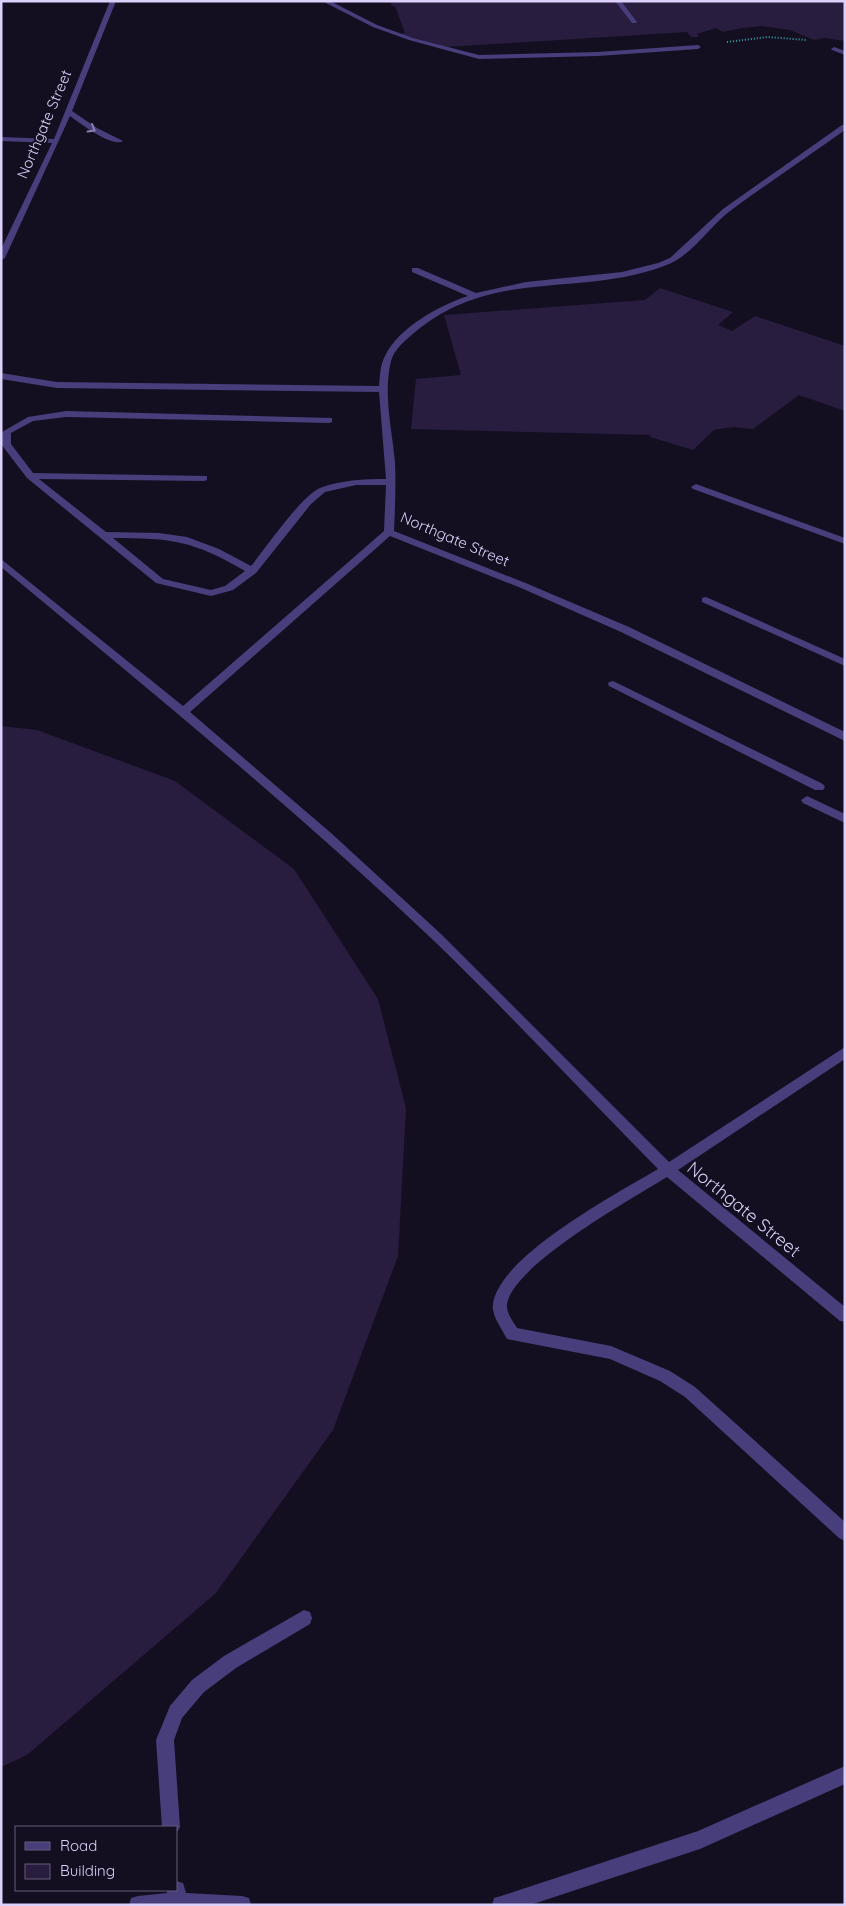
<svg xmlns="http://www.w3.org/2000/svg" width="846" height="1906" font-family="Quicksand,sans-serif">
<style>
.building{fill:#281c3f}
.lines{fill:none;stroke-linecap:round;stroke-linejoin:round}
.path{stroke:#38a2a9;stroke-width:2;stroke-dasharray:1 2;stroke-linecap:butt}
.minor{fill:#473e7b;fill-rule:evenodd}
.oneway{stroke:#8a80b5}
.labels{text-anchor:middle;dominant-baseline:central;stroke-width:4;stroke-linejoin:round;paint-order:stroke}
.far-street-label{font-size:15px;fill:#dbd1fb;stroke:#140f20}
.street-label{font-size:18px;fill:#dbd1fb;stroke:#140f20}
</style>
<rect width="100%" height="100%" fill="#140f20"/>
<!-- building -->
<path class="building" d="M390,1H845V41L825,38L814,40L790,30L762,26L742,28L723,32L716,28L697,34L699,37H691L687,32L446,47L403,35L402,33H405L395,6H392Z
M660,288L733,312L718,325L732,331L755,316L845,346V411L799,395L753,429L733,427L714,430L693,450L650,437L651,435L411,429L416,379L461,375L444,315L645,300Z
M1,726L37,730L175,781L294,869L378,999L406,1108L398,1256L333,1430L216,1593L27,1755L1,1767Z"/>
<g class="lines">
<!-- path -->
<path class="path" d="M727,42L767,37L807,40"/>
<!-- minor -->
<path class="minor" d="M110,1H116L72,111L97,128L123,141C112,148 80,123 70,116L5,258L1,260V249L52,143L1,141V137L54,139Z
M322,1H330L377,25L413,38L479,55L598,52L698,45L701,47L698,49L598,56L479,59L409,40L373,27Z
M615,1H621L637,22L636,23H632Z
M834,47L845,51V55L832,50L831,49Z
M842,125H845V130C807,157 768,183 730,211C708,228 691,257 664,266C579,298 493,267 415,332C406,340 394,349 391,361C383,394 392,429 395,462C396,485 395,508 394,531L528,584L629,627L845,732V741L621,632L521,588L390,536L190,712L331,833L441,934L669,1162L845,1047V1059L678,1170L845,1307V1322L840,1321L667,1177C633,1198 513,1265 507,1304C506,1313 513,1321 517,1328L611,1346L670,1371L695,1387L845,1522V1541L839,1538L685,1397L660,1381L610,1359L507,1339C502,1329 491,1315 493,1304C499,1256 618,1193 658,1169C583,1093 509,1013 432,939C294,808 147,688 1,567V559L183,706L384,531L386,485H356L325,492L311,504L256,573L233,590L211,596L156,583L27,478L1,444L2,432L28,417L66,411L332,418V422L329,423L66,417L33,421L11,433V444L33,473L207,476V480L204,481L39,479L106,532L159,533L187,537L219,549L251,566C265,549 302,495 320,488C341,480 364,479 386,479L379,392L57,388L1,379V373L57,382L379,386C380,376 380,365 385,356C398,328 440,305 468,296L412,272V268H418L476,293L526,282L622,272L658,263L670,258L723,209ZM113,538C172,538 194,541 245,571L225,586L211,590L163,579Z
M696,484L845,538V544L693,489L691,487Z
M706,597L845,659V666L702,602V598Z
M613,681L823,784L825,787L823,790H815L609,686L608,684L609,682Z
M807,796L845,814V823L803,803L801,800Z
M304,1610L310,1612L312,1618L310,1624L236,1668L204,1692L182,1718L174,1740L180,1827L176,1834V1827H162L156,1740L170,1706L192,1680L224,1656Z
M845,1766V1784L700,1849L530,1905H492L494,1898L501,1896L698,1831Z
M176,1881L183,1883L186,1893L242,1896L249,1898L251,1905H129L131,1898L138,1896L167,1893V1890H176Z"/>
</g>
<!-- one-way arrows -->
<defs><path id="oneway-chevron" d="M-2-3.5L2.5 0L-2 3.5" fill="none" stroke-width="1.6" stroke-linecap="round" stroke-linejoin="round" transform="scale(1.25)"/></defs>
<use class="oneway" href="#oneway-chevron" transform="translate(92 129) rotate(30)"/>
<g class="labels">
<!-- far-street labels -->
<g class="far-street-label">
<text transform="translate(44 124) rotate(-67)">Northgate Street</text>
<text transform="translate(455 539) rotate(23)">Northgate Street</text>
</g>
<!-- street labels -->
<g class="street-label">
<text transform="translate(744 1209) rotate(39)">Northgate Street</text>
</g>
</g>
<!-- border -->
<rect width="846" height="1906" fill="none" stroke="#dbd1fb" stroke-width="5"/>
<!-- legend -->
<rect x="15" y="1826" width="162" height="65" fill="#140f20" stroke="#645d78"/>
<rect x="25" y="1842" width="25" height="8" fill="#473e7b" stroke="#645d78"/>
<text x="60" y="1851" font-size="15" fill="#dbd1fb">Road</text>
<rect x="25" y="1864" width="25" height="15" fill="#281c3f" stroke="#645d78"/>
<text x="60" y="1876" font-size="15" fill="#dbd1fb">Building</text>
</svg>
